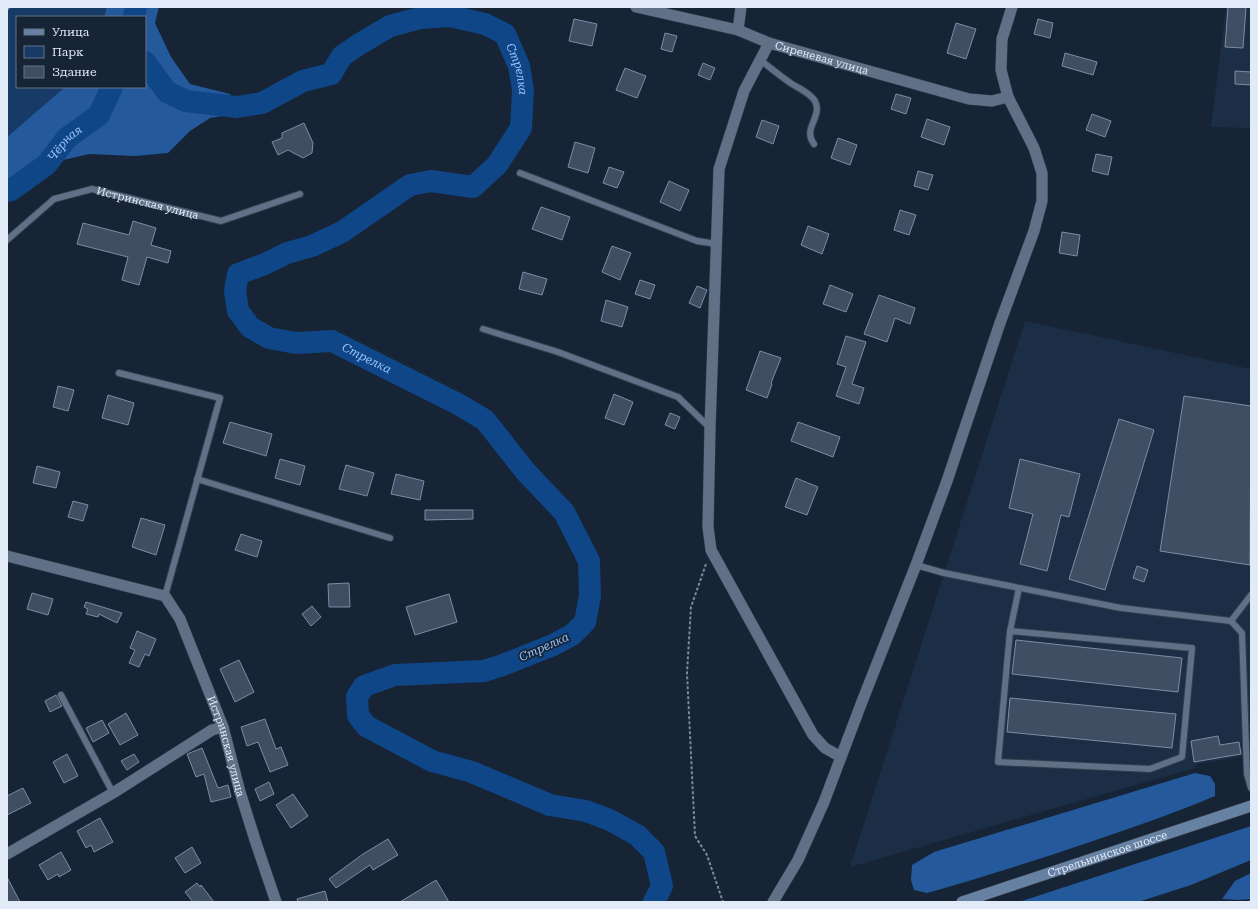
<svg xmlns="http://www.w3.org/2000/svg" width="1258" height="909" font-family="'Roboto Serif',serif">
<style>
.built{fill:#1c2e45}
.green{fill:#173a67}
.forest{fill:#24599c}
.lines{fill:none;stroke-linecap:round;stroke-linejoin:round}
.stream{stroke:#4e77a9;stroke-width:3.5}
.river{stroke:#0f4687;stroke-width:22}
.building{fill:#3f4e63;stroke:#7c8da4}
.service-casing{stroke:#343e4d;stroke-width:8}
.minor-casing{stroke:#343e4d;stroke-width:12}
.secondary-casing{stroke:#343e4d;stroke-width:12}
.path{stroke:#7e8999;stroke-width:2;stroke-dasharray:3 2;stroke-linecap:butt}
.service{stroke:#607187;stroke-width:6}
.minor{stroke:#607187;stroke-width:11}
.secondary{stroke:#6781a3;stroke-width:11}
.labels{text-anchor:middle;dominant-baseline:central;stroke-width:3.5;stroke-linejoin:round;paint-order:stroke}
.street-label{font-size:11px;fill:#e1eaf7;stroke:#162436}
.water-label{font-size:12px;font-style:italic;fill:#97c1f9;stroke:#162436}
</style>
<rect width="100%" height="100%" fill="#162436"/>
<!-- built -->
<path class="built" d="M1226,7H1251V128L1211,127Z
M1025,321L1251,369V755L1197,764L1195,768L850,867Z"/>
<!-- green -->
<path class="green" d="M7,7H107L104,17H17V87H65L7,137Z"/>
<!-- forest -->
<path class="forest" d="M107,7H159L155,23L171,57L190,84L230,94L235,114L210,118L190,131L168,153L135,156L89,154L46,164L14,185L7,193V137L65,87H145V17H104Z
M1195,773L1210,776L1215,784V796C1175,813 1134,827 1093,841C1038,860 983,877 927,893L914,890L911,880L912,865L934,852Z
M1251,826V860L1191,885L1138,902H1019Z
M1251,873V899L1238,900L1222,899L1235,881Z"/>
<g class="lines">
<!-- stream -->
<path class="stream" d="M1250,902H1251"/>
<!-- river -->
<g class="river">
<path d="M134,17L136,7"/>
<path id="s1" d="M145,62L167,92L186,101L237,107L262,103L303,81L331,74L342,56L358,45L390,26L420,18L450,16L485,24L505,34L519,66L523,90L521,128L497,165L473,187L431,181L410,185L342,232L312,246L287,253L265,264L238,274L235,291L238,311L250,327L269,338L296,343L332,341L458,404L485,420L526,472L564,512L589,561L590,596L585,622L572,635L553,645L503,665L484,671L395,675L364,686L357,697L358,715L366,726L432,761L472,772L550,805L586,811L610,820L637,835L654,852L662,886L654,902"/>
<path id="s2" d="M7,191L11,190L46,165L67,138L99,115L112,87"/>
</g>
</g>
<!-- building -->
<path class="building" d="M1228,7H1246L1243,48L1225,47Z
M574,19L597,24L592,46L569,41Z
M1038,19L1053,23L1050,38L1034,34Z
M956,23L976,29L966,59L947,53Z
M665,33L677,36L672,52L661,49Z
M1065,53L1097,62L1093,75L1062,66Z
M703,63L715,68L710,80L698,75Z
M625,68L646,76L637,98L616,90Z
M1235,71L1251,72V85L1235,84Z
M896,94L911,98L906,114L891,109Z
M1092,114L1111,121L1105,137L1086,130Z
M927,119L950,127L944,145L921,137Z
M762,120L779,126L773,144L756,137Z
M304,123L313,143L312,153L303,158L288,150L278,155L272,142L282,138V133Z
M838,138L857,145L850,165L831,158Z
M575,142L595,148L588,173L568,167Z
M1096,154L1112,157L1108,175L1092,171Z
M609,167L624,172L617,188L603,183Z
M918,171L933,175L928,190L914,186Z
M669,181L689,190L680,211L660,202Z
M541,207L570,217L562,240L532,229Z
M900,210L916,215L909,235L894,230Z
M133,221L156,228L151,245L171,251L168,263L147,257L139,285L122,280L128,257L77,244L83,223L129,235Z
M808,226L829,234L822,254L801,245Z
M1062,232L1080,235L1077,256L1059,253Z
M612,246L631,253L620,280L602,272Z
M523,272L547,279L542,295L519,289Z
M640,280L655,285L650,299L635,294Z
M830,285L853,294L846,312L823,304Z
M697,286L707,290L700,308L689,303Z
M879,295L915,308L910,324L895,318L887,342L864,334Z
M606,300L628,307L622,327L601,321Z
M846,336L866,342L852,384L864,388L859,404L836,396L846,367L837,364Z
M760,351L781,358L771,383L772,384L767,398L746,390Z
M58,386L74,390L68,411L53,407Z
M614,394L633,402L624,425L605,418Z
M108,395L134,403L128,425L102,418Z
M1184,396L1251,406L1250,565L1160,551Z
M670,413L680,417L675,429L665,425Z
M1119,419L1154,430L1105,590L1069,579Z
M230,422L272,434L266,456L223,443Z
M798,422L840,437L833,457L791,441Z
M280,459L305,466L300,485L275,478Z
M1020,459L1080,474L1069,517L1061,515L1047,571L1020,564L1033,514L1009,508Z
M346,465L374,473L367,496L339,489Z
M37,466L60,472L56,488L33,483Z
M396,474L424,481L420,500L391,494Z
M796,478L818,487L807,515L785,507Z
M73,501L88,505L83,521L68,517Z
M425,510H473V519L425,520Z
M141,518L165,525L156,555L132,547Z
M241,534L262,541L257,557L235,550Z
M1137,566L1148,570L1144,582L1133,578Z
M349,583L350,607H329L328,584Z
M32,593L53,599L48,615L27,609Z
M449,594L457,622L415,635L406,607Z
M86,602L122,613L117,623L99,614L98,617L86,614L88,609L84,607Z
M312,606L321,617L311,626L302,614Z
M137,631L156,639L149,656L145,654L139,667L129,663L135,650L130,648Z
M1016,640L1182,658L1178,692L1012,674Z
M239,660L254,692L235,702L220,669Z
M56,695L62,706L50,712L45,701Z
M1010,698L1176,714L1172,748L1007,732Z
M126,713L138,735L120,745L108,724Z
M265,719L276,749L281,747L288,765L270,772L258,742L247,746L241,727Z
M102,720L109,733L93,742L86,728Z
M1218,736L1220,745L1239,742L1241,754L1194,762L1191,741Z
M202,748L218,788L228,785L231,797L211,802L204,774L196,777L187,754Z
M67,754L78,776L64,783L53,762Z
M134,754L139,762L127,770L121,761Z
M269,782L274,794L260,801L255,789Z
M23,788L31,803L7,815V796Z
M293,794L308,816L291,828L276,805Z
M100,818L113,842L94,852L91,845L86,848L77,831Z
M388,839L398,855L373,870L370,865L336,888L329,879L363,854Z
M192,847L201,863L185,873L175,858Z
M61,852L71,870L59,877L58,874L48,880L39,865Z
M7,877L20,902H7Z
M436,880L449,902H400Z
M197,883L200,887L201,885L214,902H193L185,892Z
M325,891L328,902H298L297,899Z"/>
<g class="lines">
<defs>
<g id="service">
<path d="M760,60C771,68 781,77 792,84C800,89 810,93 815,101C823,117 802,128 814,144"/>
<path d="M520,173L697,241L717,244"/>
<path id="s3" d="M7,240L54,199L92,189L221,221L300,194"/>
<path d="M483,329L558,352L678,397L710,428"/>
<path d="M119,373L220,398L165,596"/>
<path d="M197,479L390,538"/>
<path d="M916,565L944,573L1121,608L1231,621L1242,633L1247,774L1251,788"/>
<path d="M1231,621L1251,595"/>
<path d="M1010,631L1192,648L1182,757L1150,769L998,762L1010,631L1019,588"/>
<path d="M61,695L113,793"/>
</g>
<g id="minor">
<path id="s4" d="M636,7L738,30L769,43L969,99L992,101L1008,97"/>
<path d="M738,30L741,7"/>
<path d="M769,43L744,91L719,169L710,428L708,527L711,550L813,735L825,748L841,757"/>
<path id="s5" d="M7,556L165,596L180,619L223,727L240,792L256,843L276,902"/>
<path d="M7,854L113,793L212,730L223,727"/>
<path d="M773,902L798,860L824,802L863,699L916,565L947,481L1000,323L1034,231L1042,201V173L1034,148L1008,97L1001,70L1002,39L1012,7"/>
</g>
<g id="secondary">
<path id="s6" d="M962,902L1251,806"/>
</g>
</defs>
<!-- service casing -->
<use href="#service" class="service-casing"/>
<!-- minor casing -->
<use href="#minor" class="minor-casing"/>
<!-- secondary casing -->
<use href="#secondary" class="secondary-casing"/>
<!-- path -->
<path class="path" d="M7,10L10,7
M706,564L691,607L687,673L695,836L707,855L723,902"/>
<!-- service -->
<use href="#service" class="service"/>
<!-- minor -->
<use href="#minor" class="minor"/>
<!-- secondary -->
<use href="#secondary" class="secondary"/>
</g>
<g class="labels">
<!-- street labels -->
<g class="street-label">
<text stroke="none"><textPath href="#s4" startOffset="193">Сиреневая улица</textPath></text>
<text stroke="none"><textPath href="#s3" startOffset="159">Истринская улица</textPath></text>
<text stroke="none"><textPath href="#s5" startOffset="326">Истринская улица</textPath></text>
<text stroke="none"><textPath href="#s6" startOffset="153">Стрельнинское шоссе</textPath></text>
</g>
<!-- water labels -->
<g class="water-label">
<text stroke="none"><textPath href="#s1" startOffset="445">Стрелка</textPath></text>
<text stroke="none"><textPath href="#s2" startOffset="76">Чёрная</textPath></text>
<text stroke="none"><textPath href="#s1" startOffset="1022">Стрелка</textPath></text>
<text transform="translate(544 647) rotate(-24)">Стрелка</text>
</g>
</g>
<!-- border -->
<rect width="1258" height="909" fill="none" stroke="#e1eaf7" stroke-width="16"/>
<!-- legend -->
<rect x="16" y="16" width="130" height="72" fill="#162436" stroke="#677383"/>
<rect x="24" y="29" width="20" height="6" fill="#6781a3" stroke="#677383"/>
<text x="52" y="36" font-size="12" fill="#e1eaf7">Улица</text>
<rect x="24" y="46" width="20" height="12" fill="#173a67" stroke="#677383"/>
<text x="52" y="56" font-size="12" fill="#e1eaf7">Парк</text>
<rect x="24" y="66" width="20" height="12" fill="#3f4e63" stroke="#677383"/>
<text x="52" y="76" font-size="12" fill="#e1eaf7">Здание</text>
</svg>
